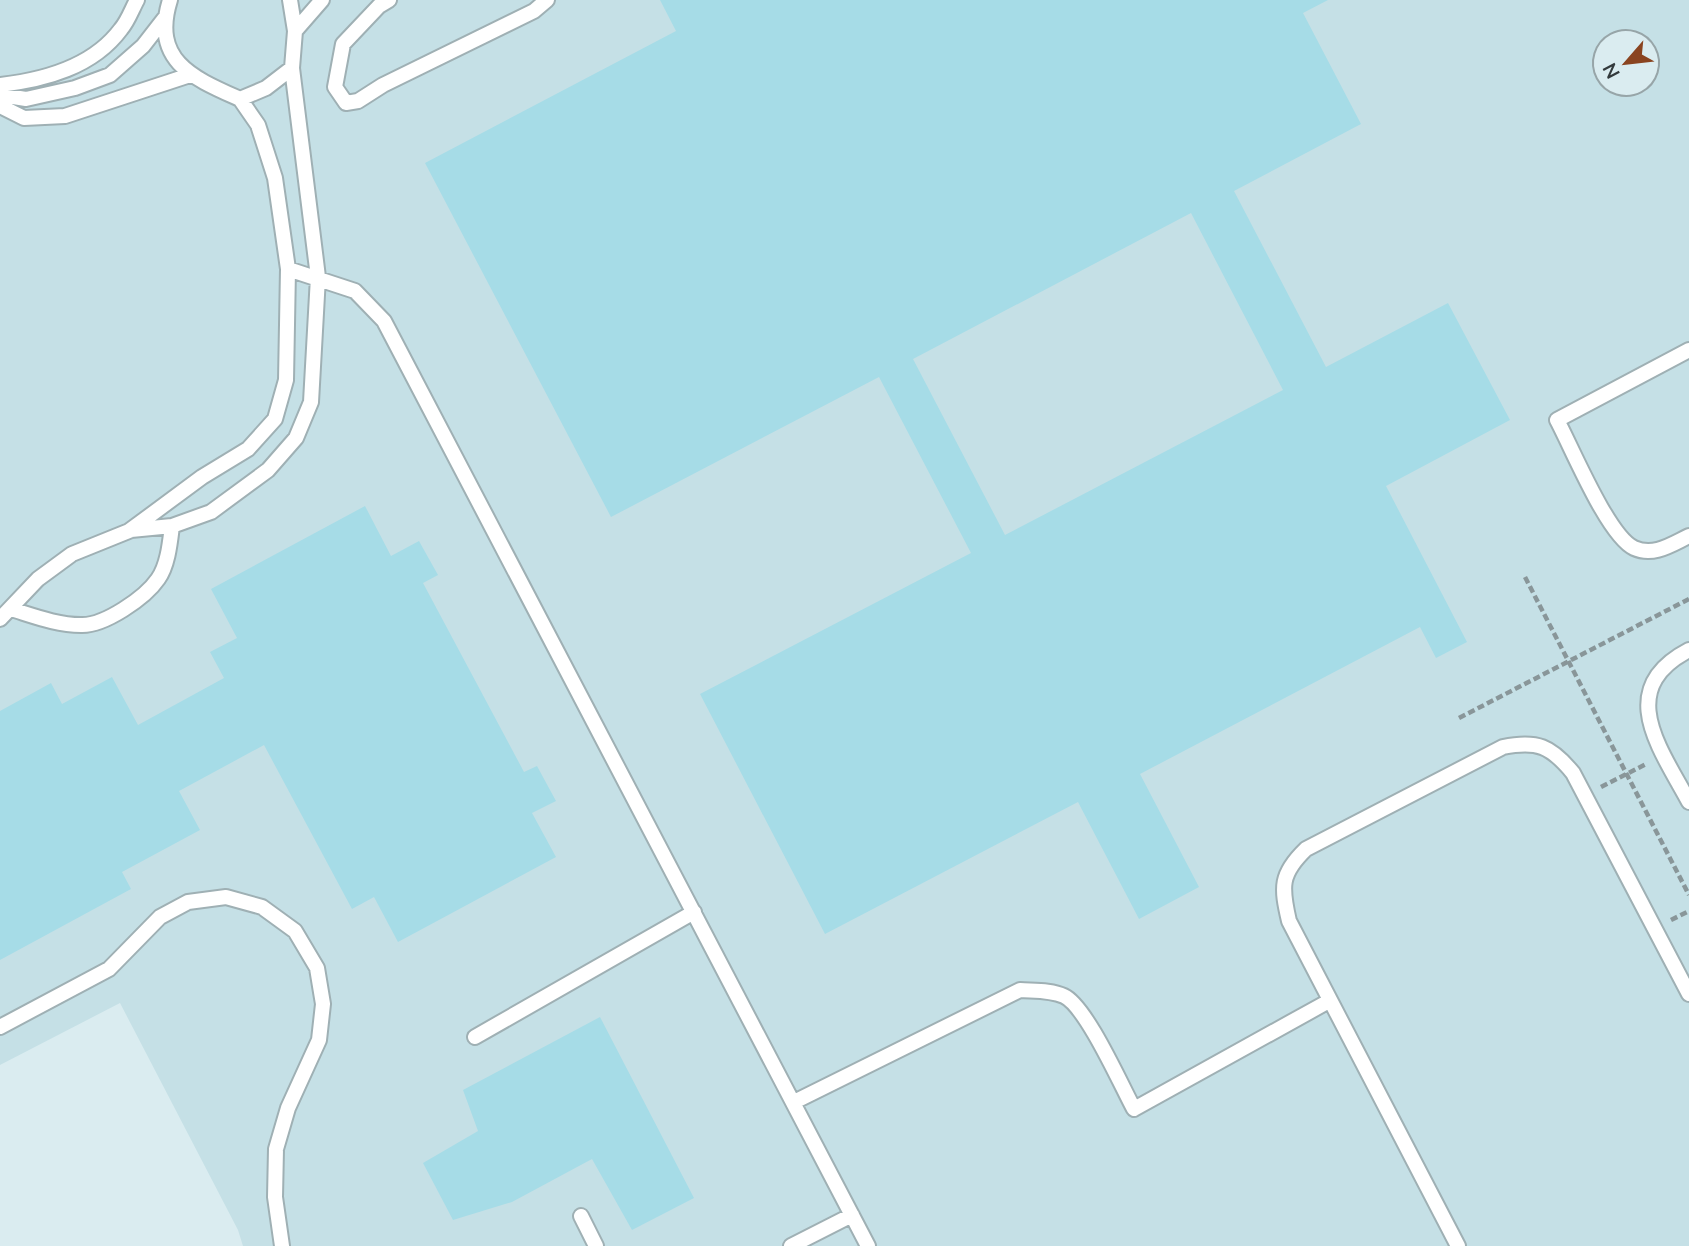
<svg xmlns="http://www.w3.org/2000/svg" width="1689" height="1246" font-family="Mulish,sans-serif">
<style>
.built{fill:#c5e0e6;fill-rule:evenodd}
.building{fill:#a6dce7;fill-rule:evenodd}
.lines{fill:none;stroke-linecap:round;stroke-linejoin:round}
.service-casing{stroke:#9fb0b4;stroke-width:18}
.path{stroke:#899699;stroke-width:4.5;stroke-dasharray:7 3.5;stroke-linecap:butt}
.service{stroke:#fff;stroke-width:14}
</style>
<rect width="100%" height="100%" fill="#daecf0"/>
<!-- built -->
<path class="built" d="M0,0H1689V1246H243L238,1230L120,1003L0,1065ZM1605,42H1647V84H1605Z"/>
<!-- building -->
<path class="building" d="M660,0H1328L1303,13L1361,124L1234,191L1326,367L1448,303L1510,420L1386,486L1467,642L1436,658L1420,627L1140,774L1199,887L1139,919L1078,802L825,934L700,694L971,553L879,377L611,517L425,163L676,31ZM1191,213L1283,390L1005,535L913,359Z
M365,506L391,556L419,541L438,575L423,583L524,772L537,766L556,801L532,813L556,857L398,942L374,897L352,909L264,745L179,791L200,830L122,872L131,889L0,960V711L51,683L62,704L112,677L138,725L224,678L210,652L237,638L211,589Z
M600,1017L694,1198L632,1230L592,1159L512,1202L453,1220L423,1163L478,1131L463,1090Z"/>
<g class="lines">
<defs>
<path id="service" d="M170,0C151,61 193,78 240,99L266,88L292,68L295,31L290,0
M389,0L379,6L343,44L335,87L346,103L358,101L383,85L534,11L547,0
M295,31L322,0
M0,85C45,80 93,67 121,29C128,21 132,9 137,0
M0,95L26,99L75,88L110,75L143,46L164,19
M0,106L24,118L65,116L190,75
M288,269L355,291L384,321L868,1246
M1689,350L1557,420C1572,448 1608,536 1634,548C1654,557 1672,544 1689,536
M131,530L172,526L211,512L268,470L296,438L311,402L318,277L292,68
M11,609C34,616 57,625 81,625C104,626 145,598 158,579C168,565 170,542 172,526
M0,619L38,579L72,554L129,531L202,477L248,449L275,419L286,380L288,269L275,178L258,125L240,99
M1689,650C1614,689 1660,748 1689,802
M0,1027L109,969L160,917L188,902L226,897L262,907L295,931L317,968L323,1004L319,1040L288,1108L276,1149L275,1197L282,1246
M475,1037L694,912
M794,1102L1020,990C1035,991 1051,990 1064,996C1086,1006 1121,1085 1134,1109L1329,1001
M581,1216L596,1246
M791,1246L852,1215
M1458,1246L1289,921C1281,887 1280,874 1306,849L1503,747C1537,740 1551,746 1573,773L1689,994"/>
</defs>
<!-- service casing -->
<use href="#service" class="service-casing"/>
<!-- path -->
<path class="path" d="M1525,577L1689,895
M1459,718L1689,599
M1601,787L1646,764
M1671,920L1689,911"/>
<!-- service -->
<use href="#service" class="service"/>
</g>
<!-- north arrow -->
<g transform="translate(1626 63) rotate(242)"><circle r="33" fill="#daecf0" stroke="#97a5a8" stroke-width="2"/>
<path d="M0-5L12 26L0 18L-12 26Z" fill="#8a4420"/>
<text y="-10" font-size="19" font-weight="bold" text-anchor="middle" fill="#333a3c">N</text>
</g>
</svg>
